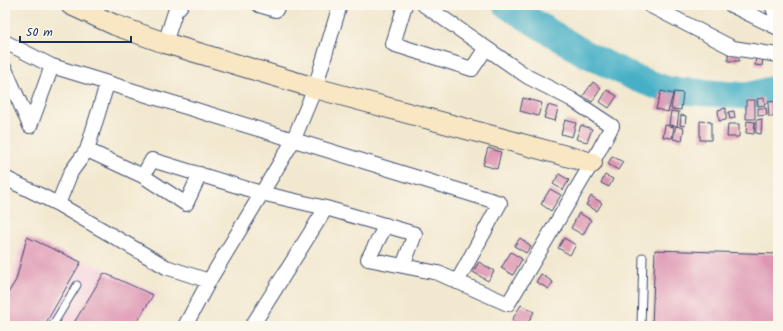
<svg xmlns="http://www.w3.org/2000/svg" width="783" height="331" font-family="Kalam,sans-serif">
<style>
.built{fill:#f5cfdc}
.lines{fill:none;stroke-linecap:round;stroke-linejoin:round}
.river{stroke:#47b0c6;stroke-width:27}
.building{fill:#de95b2}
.lane-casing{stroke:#3b4b6f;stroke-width:9}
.street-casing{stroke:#3b4b6f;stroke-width:16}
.secondary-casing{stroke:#3b4b6f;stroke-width:22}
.lane{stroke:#fff;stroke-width:7}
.street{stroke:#fff;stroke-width:14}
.secondary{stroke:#f9e7c3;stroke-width:20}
</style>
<rect width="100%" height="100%" fill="#fbf7ec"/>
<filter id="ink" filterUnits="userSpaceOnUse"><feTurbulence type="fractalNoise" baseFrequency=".025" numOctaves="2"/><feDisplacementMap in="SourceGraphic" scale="8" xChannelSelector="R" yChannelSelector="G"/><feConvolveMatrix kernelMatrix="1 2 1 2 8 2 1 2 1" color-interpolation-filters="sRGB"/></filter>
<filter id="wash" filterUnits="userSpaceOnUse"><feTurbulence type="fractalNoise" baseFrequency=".012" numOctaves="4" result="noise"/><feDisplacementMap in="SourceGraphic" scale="16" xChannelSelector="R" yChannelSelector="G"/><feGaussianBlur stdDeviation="0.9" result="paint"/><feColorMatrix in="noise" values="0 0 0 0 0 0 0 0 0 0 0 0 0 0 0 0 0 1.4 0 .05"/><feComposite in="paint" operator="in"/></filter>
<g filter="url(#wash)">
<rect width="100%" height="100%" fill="#f2e8cf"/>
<!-- built -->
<path class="built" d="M23,235L159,293L135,326H5V292L11,282Z"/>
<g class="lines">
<!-- river -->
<path class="river" d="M506,5L584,53L635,78L668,90L747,96L778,88"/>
</g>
<g id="blocks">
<!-- building -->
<path class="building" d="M739,53V61H728V54Z
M756,57L763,58L762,66L755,65Z
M593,82L601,88L592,102L583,96Z
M607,90L617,96L609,108L600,102Z
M661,91L673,94L668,112L656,109Z
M674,92L683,93L681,110L671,109Z
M523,98L542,103L538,116L520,111Z
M764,98L765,105L758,106L757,99Z
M746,100H755V119H746Z
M778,101V116L769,117L768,102Z
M548,105L558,108L555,121L544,118Z
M726,108V120L719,121L718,110Z
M758,108H766L767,115L758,116Z
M671,111L679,112L677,126L669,125Z
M734,111L735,118L730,119L728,112Z
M681,115L686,116L685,126L680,125Z
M762,119L761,134L756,133V120Z
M565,120L576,123L572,137L561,134Z
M700,121L711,122V140H700Z
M747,121L755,122L754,134L746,133Z
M728,124H739V137H727Z
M581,125L592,129L587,142L576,139Z
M665,125L674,127L672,138L663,137Z
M676,126L684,128L682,141L673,139Z
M488,148L501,152L497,169L483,165Z
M612,156L623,162L618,170L608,164Z
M559,174L569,180L563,190L553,184Z
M605,175L613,179L609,187L601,183Z
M550,189L561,195L551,211L541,204Z
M591,196L602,203L597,211L586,205Z
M579,213L591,220L583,235L571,228Z
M27,237L81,262L44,326H5V298L16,280Z
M520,238L531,246L526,253L514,246Z
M564,238L576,245L570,255L558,248Z
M655,250L778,254V326H652Z
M511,252L522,259L513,275L501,268Z
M479,262L494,271L488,281L473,272Z
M104,273L153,295L135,326H72Z
M541,274L553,282L549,289L536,282Z
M521,305L534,312L526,326L512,320Z"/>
</g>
</g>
<g filter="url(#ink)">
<use href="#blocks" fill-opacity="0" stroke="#3b4b6f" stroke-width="1"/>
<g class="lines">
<defs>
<path id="lane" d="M52,326L77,285
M641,326L643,257"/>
<path id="street" d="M259,5L276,10L278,5
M405,5L393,44L472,69L486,48
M649,5L733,48L778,55
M731,5L778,28
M772,5L778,22
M5,42L52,66L500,203L457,282
M165,43L175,12L181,5
M5,69L30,126
M30,126L52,66
M87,150L143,176L186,204L200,174
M143,176L152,160L261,193L326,208L415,234L403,266
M5,178L58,204L166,267L209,281
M58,204L71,172L87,150L107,84
M386,225L368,259L438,273L508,304L592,163L612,126L571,99L528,77L424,5
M185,326L209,281L293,141L315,88L340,5
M252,326L326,208"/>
<path id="secondary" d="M71,5L115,25L165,43L315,88L592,163"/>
</defs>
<!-- lane casing -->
<use href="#lane" class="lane-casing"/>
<!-- street casing -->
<use href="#street" class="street-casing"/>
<!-- secondary casing -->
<use href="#secondary" class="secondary-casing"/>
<!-- lane -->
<use href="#lane" class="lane"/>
<!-- street -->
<use href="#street" class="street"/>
<!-- secondary -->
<use href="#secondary" class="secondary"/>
</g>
</g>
<!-- margin -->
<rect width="783" height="331" fill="none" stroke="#fbf7ec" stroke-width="20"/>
<!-- scale -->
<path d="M20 36v6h111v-6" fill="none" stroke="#1b2f5e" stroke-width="2"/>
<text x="26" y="36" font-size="12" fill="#1b2f5e" stroke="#fbf7ec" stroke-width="3" paint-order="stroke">50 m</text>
</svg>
